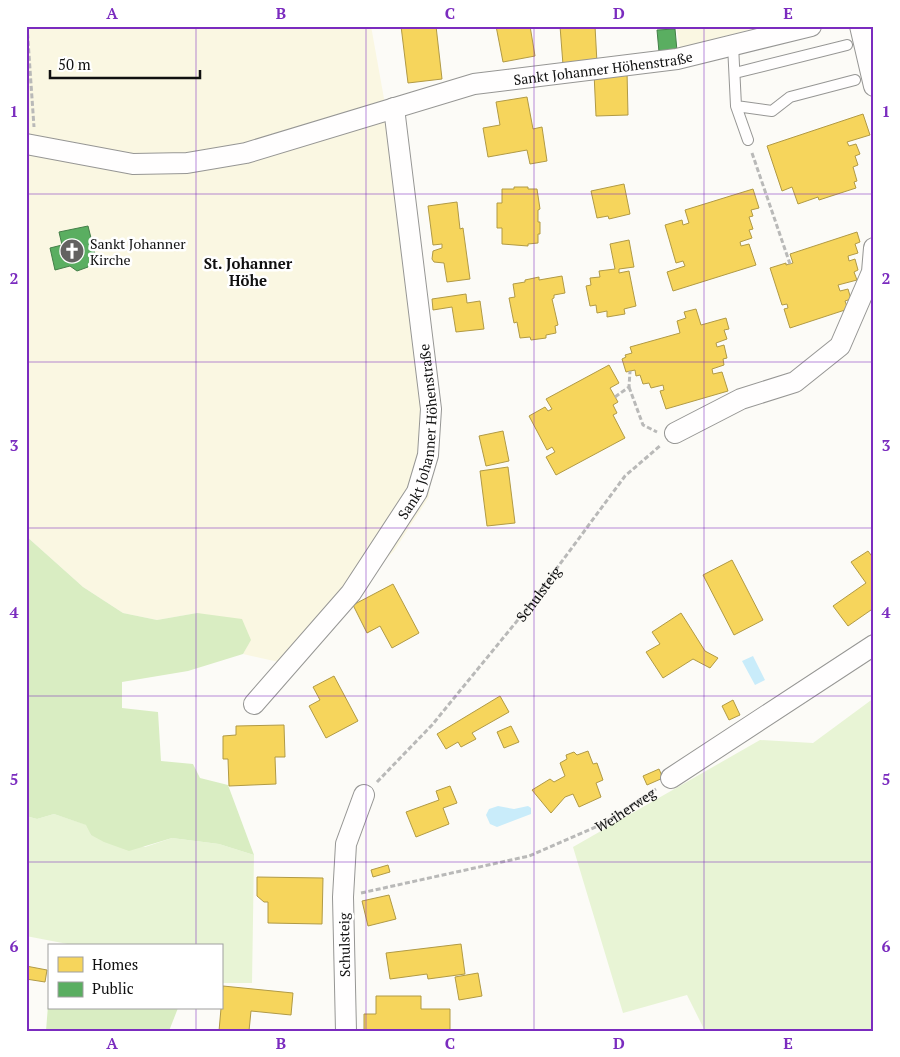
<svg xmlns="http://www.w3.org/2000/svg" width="900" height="1057" font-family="'PT Serif',serif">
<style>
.farmland{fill:#faf7e2}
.green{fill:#e8f4d5}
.forest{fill:#d9edc2}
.water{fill:#c9ecfa}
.homes{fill:#f6d55c;stroke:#b19a45}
.public{fill:#5aae61;stroke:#447f49}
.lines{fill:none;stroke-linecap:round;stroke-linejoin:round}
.service-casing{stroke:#969694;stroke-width:12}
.minor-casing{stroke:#969694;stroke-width:22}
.path{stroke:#b9b9b8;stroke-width:3;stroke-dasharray:5 2.5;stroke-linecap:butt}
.service{stroke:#fffefe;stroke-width:10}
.minor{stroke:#fffefe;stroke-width:20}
.grid{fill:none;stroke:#7b2cbf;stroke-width:1;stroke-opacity:0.55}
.labels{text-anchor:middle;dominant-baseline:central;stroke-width:5;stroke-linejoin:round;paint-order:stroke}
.street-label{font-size:14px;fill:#101010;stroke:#fff}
.poi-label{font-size:14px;fill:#101010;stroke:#fff;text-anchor:start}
.neighbourhood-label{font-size:15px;font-weight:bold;fill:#101010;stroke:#fff}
.neatline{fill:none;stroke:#7b2cbf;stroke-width:2}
.grid-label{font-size:16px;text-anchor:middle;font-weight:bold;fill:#7b2cbf}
</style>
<rect width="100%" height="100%" fill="#fcfbf7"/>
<!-- farmland -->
<path class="farmland" d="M26,26H371L438,400L429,497L394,551L283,663L243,654L250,640L197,613L157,620L123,613L83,587L26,536Z
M676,26H764L680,48Z"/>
<!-- green -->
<path class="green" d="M874,698V1031H705L687,995L623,1013L573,847L760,740L813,743Z
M54,814L87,825L91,835L145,847L172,838L219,844L254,855L252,983H221V946H78L26,936V816L37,819Z"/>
<!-- forest -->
<path class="forest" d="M26,536L83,587L123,613L157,620L197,613L242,619L251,640L243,654L188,671L122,682V708L158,712L161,761L193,764L200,778L228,785L254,855L219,844L172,838L129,851L104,842L91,835L86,825L54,814L37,819L26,816Z
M49,993V1008H178L169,1031H46Z"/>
<!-- water -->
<path class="water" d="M753,656L765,680L755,685L742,661Z
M498,806L514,809L528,806L531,808V814L497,827L490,824L486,815L489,809Z"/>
<!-- homes -->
<path class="homes" d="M401,26H436L442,79L408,83Z
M496,26H530L535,56L503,62Z
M560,26H595L597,63L563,65Z
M627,71L628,115L596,116L594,73Z
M527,97L533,129L542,127L547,161L530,164L527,150L488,157L483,128L500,125L496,102Z
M863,114L870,135L847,142L849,146L856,144L860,154L855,156L858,165L853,167L857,181L854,182L856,188L819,200L818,197L798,204L792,187L782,191L767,146Z
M624,184L630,214L609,219L608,216L597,218L591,191Z
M514,187H528V189H537L540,209L538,210V222H540V234H538V243L528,244V246L502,244V228H497V203H502V189H514Z
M753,189L759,208L751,210L753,216L749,217L753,229L749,230L752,238L740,242L741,246L749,244L756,265L673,291L667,272L685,266L683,261L676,263L665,225L682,220L683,225L689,223L685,210Z
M457,202L460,229L463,228L470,279L447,282L444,263L434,262L432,259L433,251L442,248V244L433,245L428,206Z
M857,232L860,242L855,244L858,253L848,256L849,261L855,259L858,270L854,272L857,280L838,285L840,291L848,289L851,299L845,301L848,309L790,328L784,309L788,308L787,304L782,305L770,268L786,263V265L793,263L790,254Z
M629,240L634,267L619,269V273L629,271L636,306L624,309L625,314L607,317V311L597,313L596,305L590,306L586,286L591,285L590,278L600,277L599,271L615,269L610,244Z
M562,276L565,293L554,295V298L552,299L558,325L555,326L556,333L546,335V338L531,340L530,337L520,338L517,322L514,323L509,298L515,297L513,284L525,282V280L539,277V280Z
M466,294L467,303L480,301L484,329L456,332L452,307L433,310L432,299Z
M696,309L701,325L726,318L729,329L724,330L727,339L716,343L717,347L724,345L727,358L723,359L724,365L712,369L713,374L722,372L728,391L666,409L660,391L664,390L663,385L651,388L649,383L643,384L640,375L636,376L635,370L626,372L622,359L626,357L625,355L632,353L630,347L680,333L677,321L686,318L684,312Z
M609,365L619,383L610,388L618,402L613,405L617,413L613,415L625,438L556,475L546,457L555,452L552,447L547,450L529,416L545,407L548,411L552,409L546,399Z
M503,431L509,461L486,466L479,436Z
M508,467L515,523L487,526L480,471Z
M868,551L874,559V615L871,610L848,626L833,606L866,583L851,562Z
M732,560L763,620L734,635L703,575Z
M393,584L419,633L392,648L380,626L367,633L353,605Z
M681,613L705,651L718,658L710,668L693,659L663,678L646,652L660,644L652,632Z
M334,676L358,721L326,738L309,706L320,700L313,687Z
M500,696L509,712L472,733L476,739L461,747L458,742L446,749L437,734Z
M733,700L740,715L729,720L722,706Z
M284,725L285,757H275L276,784L229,786L228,759H223V736L236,735V726Z
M511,726L519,742L504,748L497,732Z
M588,751L593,764L597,763L603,780L596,783L601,797L579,807L573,794L565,797L551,813L532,790L550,779L554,782L565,776L560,763L567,759L566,755L574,752L577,755Z
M659,769L663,778L647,785L643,776Z
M450,786L457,803L443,808L449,824L416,837L406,812L439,800L436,791Z
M388,865L390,872L373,877L371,870Z
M257,877L323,878L322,924L268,923V902H264L257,896Z
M389,895L396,919L368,926L362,901Z
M461,944L465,974L428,979L427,974L390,979L386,953Z
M26,966L47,970L45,982L26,979Z
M478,973L482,996L459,1000L455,977Z
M223,986L293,993L291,1015L251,1011L249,1031H219Z
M376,996H421V1009H450V1031H364V1014H376Z"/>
<!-- public -->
<path class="public" d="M675,29L677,51L659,52L657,30Z
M88,226L95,254L89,255L91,262L88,267L77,271L70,266L55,270L50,248L62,245L59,232Z"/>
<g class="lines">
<defs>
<path id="service" d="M733,45L736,106L748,140
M735,73L847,45
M736,106L772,111L790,97L855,80"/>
<g id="minor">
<path d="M860,26L874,86"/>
<path id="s3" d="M26,144L133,164L187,163L246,153L474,84L677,59L811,26"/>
<path d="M675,433L741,399L795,382L840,346L872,272L874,248"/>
<path id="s4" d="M254,704L351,593L417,492L428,455L431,409L394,108"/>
<path d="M671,778L874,645"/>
<path d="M346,1031L343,897L346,844L364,795"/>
</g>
</defs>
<!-- service casing -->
<use href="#service" class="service-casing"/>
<!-- minor casing -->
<use href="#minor" class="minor-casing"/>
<!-- path -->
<g class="path">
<path d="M27,26L34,127"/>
<path d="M752,153L790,264"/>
<path d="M629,387L643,425L657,432"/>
<path d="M615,397L629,387L630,371"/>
<path id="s1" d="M377,782L432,725L526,610L625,476L661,445"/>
<path id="s2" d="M361,893L529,856L605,823L656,789"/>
</g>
<!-- service -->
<use href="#service" class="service"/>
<!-- minor -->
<use href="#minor" class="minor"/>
</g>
<!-- grid -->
<path class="grid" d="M196,26V946M366,26V1031M534,26V1031M704,26V1031M26,194H874M26,362H874M26,528H874M26,696H874M26,862H874M196,1008V1031"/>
<!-- icons -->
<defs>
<symbol id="church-disc" viewBox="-11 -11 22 22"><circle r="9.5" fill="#636261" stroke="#fff"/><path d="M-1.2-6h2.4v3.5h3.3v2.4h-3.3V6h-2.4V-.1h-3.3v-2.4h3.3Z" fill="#fff"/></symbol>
</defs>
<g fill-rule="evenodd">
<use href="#church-disc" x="58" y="237" width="28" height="28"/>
</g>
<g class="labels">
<!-- street labels -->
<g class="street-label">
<text stroke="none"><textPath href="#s3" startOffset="591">Sankt Johanner Höhenstraße</textPath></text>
<text stroke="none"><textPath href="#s4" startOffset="328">Sankt Johanner Höhenstraße</textPath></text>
<text stroke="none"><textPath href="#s1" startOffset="248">Schulsteig</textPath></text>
<text stroke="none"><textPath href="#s2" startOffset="279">Weiherweg</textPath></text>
<text transform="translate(344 945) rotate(-91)">Schulsteig</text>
</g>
<!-- poi labels -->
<g class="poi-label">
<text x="90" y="243">Sankt Johanner<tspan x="90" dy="16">Kirche</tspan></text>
</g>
<!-- neighbourhood labels -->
<g class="neighbourhood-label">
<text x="248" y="263">St. Johanner<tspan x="248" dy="17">Höhe</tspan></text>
</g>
</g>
<!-- border -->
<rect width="900" height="1057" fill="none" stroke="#ffffff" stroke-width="55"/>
<!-- legend -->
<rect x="48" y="944" width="175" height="65" fill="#ffffff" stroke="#9f9f9f"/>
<rect x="58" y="957" width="25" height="15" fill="#f6d55c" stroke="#9f9f9f"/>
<text x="92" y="970" font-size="15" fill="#101010">Homes</text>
<rect x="58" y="982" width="25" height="15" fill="#5aae61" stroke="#9f9f9f"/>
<text x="92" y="994" font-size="15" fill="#101010">Public</text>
<!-- scale -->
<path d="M50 70v8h150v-8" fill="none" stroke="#101010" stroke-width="2.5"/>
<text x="58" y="70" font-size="15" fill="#101010" stroke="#ffffff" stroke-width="4" paint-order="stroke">50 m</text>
<rect x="28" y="28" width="844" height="1002" class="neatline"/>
<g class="grid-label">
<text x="112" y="19">A</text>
<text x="281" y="19">B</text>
<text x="450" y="19">C</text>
<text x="619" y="19">D</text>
<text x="788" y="19">E</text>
<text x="14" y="117">1</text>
<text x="886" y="117">1</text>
<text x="14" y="284">2</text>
<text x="886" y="284">2</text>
<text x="14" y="451">3</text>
<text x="886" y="451">3</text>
<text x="14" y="618">4</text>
<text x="886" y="618">4</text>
<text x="14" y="785">5</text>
<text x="886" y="785">5</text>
<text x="14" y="952">6</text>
<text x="886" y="952">6</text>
<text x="112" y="1049">A</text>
<text x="281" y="1049">B</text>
<text x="450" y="1049">C</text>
<text x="619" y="1049">D</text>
<text x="788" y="1049">E</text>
</g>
</svg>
